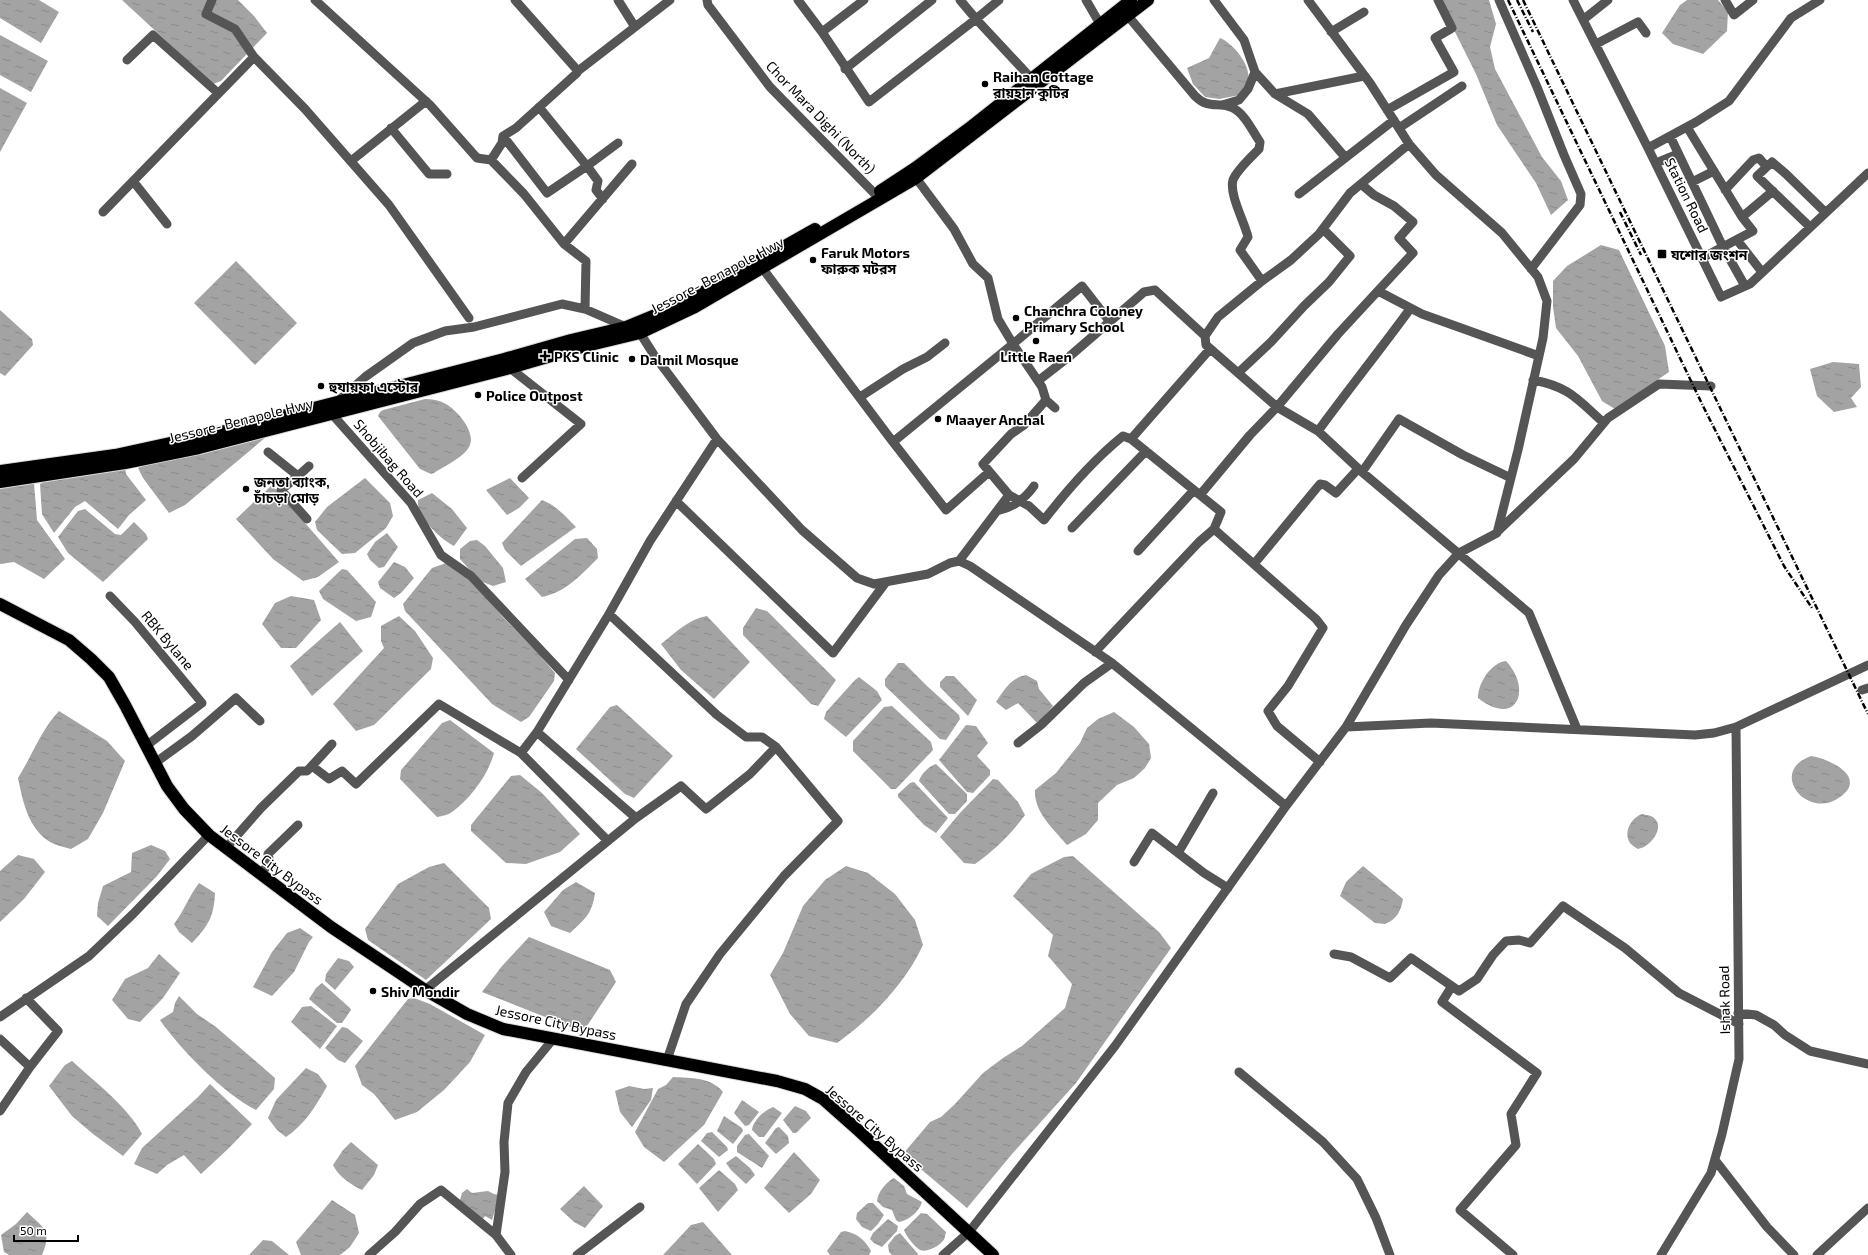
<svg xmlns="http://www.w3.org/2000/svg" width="1868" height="1255" font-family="'Exo 2','Noto Sans Bengali',sans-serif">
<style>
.water{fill:url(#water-ripples)}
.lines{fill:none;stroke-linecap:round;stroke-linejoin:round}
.highway-casing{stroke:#dbdbdb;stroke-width:14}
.minor{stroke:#555;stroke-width:9}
.highway{stroke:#000;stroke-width:12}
.rail{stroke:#000;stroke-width:2.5;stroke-dasharray:6 2 1 2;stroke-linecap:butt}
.poi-dot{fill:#000;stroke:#fff;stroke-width:1.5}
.labels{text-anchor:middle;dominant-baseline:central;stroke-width:3;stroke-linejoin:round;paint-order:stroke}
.poi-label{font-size:14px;font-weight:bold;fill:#000;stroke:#fff;text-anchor:start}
.street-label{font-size:14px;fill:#000;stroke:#fff}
</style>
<defs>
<pattern id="water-ripples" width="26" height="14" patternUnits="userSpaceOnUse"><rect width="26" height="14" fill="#a3a3a3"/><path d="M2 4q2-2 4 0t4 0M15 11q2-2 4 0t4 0" fill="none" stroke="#8b8b8b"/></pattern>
</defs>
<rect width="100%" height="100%" fill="#fff"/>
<!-- water -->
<path class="water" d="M0,0H39L59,12L41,43L0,18Z
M122,0H238L254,16L267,33L221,81L213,84Z
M1443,0H1489L1496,24L1490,47L1495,69L1542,157L1561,181L1568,200L1551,215L1536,183L1497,125L1476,74L1452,26Z
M1687,0H1718L1728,12L1727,31L1703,54L1673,44L1662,33L1680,5Z
M0,35L48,61L31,92L0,75Z
M1220,38C1233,43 1252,66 1248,81C1246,85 1242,90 1240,95L1219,99L1205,97L1193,84L1187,68L1209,58Z
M0,88L27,103L0,152Z
M1601,245L1619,250L1665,346L1669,372L1615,409L1602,401L1578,356L1556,328L1553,307V281L1567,266Z
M236,261L297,323L255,365L194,303Z
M0,310L32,339L33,345L5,376L0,373Z
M1833,362L1859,364L1861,387L1851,398L1857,407L1834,412L1817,396L1810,369Z
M425,399C432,399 439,400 446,404C458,411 477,433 469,447C464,457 443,467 434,473L431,474L420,469L378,416L380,412L383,410Z
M266,437L185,505L169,513L143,478L138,468L159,458Z
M125,467L126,474L146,500L129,515L118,529L85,501L75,507L54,533L42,514L40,484L47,480Z
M365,478L390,503L393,516L386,528L355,553L342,554L317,530L315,522L327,507Z
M510,478L529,498L519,508L507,515L486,490Z
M34,483L37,520L65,559L44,579L14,562L0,564V485Z
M272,485L339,562L318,577L303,581L273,559L236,519Z
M432,493L452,509L467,528L454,546C440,539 416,516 418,500Z
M542,500C556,505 566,517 576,527L521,566L505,550L502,543Z
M85,509L115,534L121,535L134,522L146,534L148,539L103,582L68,553L58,537L78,511Z
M387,533L398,547L384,567L379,568L370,560L367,554L375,542Z
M587,538L597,549L598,558C581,575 566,592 542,597L525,579L575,539Z
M477,540L485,546L503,568L506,582L493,586L480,581L460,559V549L470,541Z
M394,562L405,567L414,578L401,593L394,598L380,588L378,582Z
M449,562L481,591L502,616L538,653L555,673L554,681L529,717L521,722L492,704L405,611L403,604L432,568Z
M342,569L347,570L376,602L371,617L356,621L323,599L319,591Z
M291,596L314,600L321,620L296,648H281L262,624L275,603Z
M756,608L767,611L836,680L818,706L811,704L743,635V628Z
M399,616L415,631L433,658L431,669L374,725L356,731L333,704L384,648L381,641V626Z
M707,616L750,662L714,699L681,670L661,644C675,633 689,619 707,616Z
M340,622L363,651L312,696L290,666Z
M1506,661C1533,690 1516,728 1478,698C1478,684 1490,663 1506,661Z
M898,663H904L927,686L959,715L960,719L946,740L940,739L885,686V679Z
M1026,675L1037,681L1039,689L1053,706L1041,720L1037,723L1018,703L1006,710L996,702C1004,690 1011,678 1026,675Z
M946,676H954L977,700L968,716L940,687V682Z
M859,677L877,691L882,700L846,737L824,719L826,712L855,680Z
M617,705L673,756L634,798L625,794L576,749L610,707Z
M892,706L931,742L933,750L896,789H891L853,751V741L884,707Z
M59,711L107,741L125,761L103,813L88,839L71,849C64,847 55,845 50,842C28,828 23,802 18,778C32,756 41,730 59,711Z
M1114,712L1134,727L1149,744L1151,758L1145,768L1134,778L1117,785L1098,803V820L1086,834L1067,845C1054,829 1034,813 1035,790L1056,773L1080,743L1087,728L1098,719Z
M450,720L494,753C488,775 471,798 452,812C448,815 442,816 437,817L400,779L401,770L442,723Z
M966,725L976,726L988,743L977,756L990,770V775L973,793L967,792L939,760Z
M1811,756C1830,759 1868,777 1840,797C1808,821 1767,772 1811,756Z
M936,764L967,794V801L955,814H949L919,781C921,774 929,766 936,764Z
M520,775L542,793L580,834L560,852L526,864L506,863L471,831V825L511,776Z
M993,779L998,780L1018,802L1025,815C1011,834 994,851 975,864L964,863L940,837L959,814Z
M914,782L948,818L936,833L924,825L898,797V794L910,783Z
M1642,814C1646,815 1651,815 1654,818C1666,828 1649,848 1638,849C1636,848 1632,845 1630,843C1623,832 1631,818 1642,814Z
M151,845L165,851L170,859L157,876L108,926L97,916L98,903L103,886L131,872L132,853Z
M18,855L34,859L45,872L24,899L0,922V871Z
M1073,856L1159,932L1171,948L1076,1083L1012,1154L967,1208L903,1154L930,1122L941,1117L955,1104L983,1073L1003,1058L1022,1046L1065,1008L1072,984L1048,956L1053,935L1013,896L1031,874L1064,857Z
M444,863L489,908L491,919L426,980L368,940L365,929L398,884L429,867Z
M846,866L868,873L895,894L915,920L923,945C905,984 871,1019 837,1043L809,1036L790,1014L770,975L783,953L803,906L825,880Z
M1363,866L1403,899C1401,911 1397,919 1385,924L1375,923L1340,896L1346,882Z
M576,882L595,893C592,914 585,919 570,933L551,926L544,912L563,890Z
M199,883L215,893C214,917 208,926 192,943L179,932L174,924C184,911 189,896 199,883Z
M300,928L313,937L309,942L294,972L272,996L253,987L272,952L287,933Z
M529,937L610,970L616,982L583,1032L482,992L502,966Z
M159,954L180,973L163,998L140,1022L128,1019L112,1000L125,979L148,968Z
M338,958L349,961L354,967L335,990L325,981L326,974Z
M322,983L350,1008L351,1010L342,1023H337L309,999L316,988Z
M179,996L197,1014L216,1027L275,1078L274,1089L256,1110C225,1095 180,1049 160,1020L173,1012L175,1003Z
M414,998L430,1004L485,1035L470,1062L444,1090L417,1112L395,1120L374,1094L362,1085L355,1066L408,999Z
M311,1006L337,1026L320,1049L291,1022L302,1007Z
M342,1027L347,1028L363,1041L345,1063L338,1060L325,1048Z
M72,1061C94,1081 129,1108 142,1134L123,1156L93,1134L72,1116L49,1086L65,1065Z
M306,1068L318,1074L327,1086C316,1106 305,1124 286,1137L277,1130L268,1118L276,1100Z
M673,1077C691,1078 711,1077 723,1092L704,1125L664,1162L644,1147L635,1132L658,1089L666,1085Z
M210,1084L252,1124L229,1148L201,1174L184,1155L167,1165L157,1174L134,1164L142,1148L198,1097Z
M629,1086L644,1089L653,1088L651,1100L632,1127L620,1112L615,1091Z
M742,1100L759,1112L749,1125L745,1126L734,1113Z
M795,1106L806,1111L811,1118L796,1133H793L783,1120Z
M773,1107L782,1113L764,1137H759L752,1130C753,1120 765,1110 773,1107Z
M724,1116L742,1128L743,1131L733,1144L717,1131Z
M779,1127L788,1136L789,1143L776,1154L765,1143L776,1128Z
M712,1132L727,1147L728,1150L719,1157L701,1141L707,1133Z
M749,1134L769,1156L762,1168L737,1152V1146L745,1135Z
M351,1142L378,1165L374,1175L362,1190C350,1184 339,1177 333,1165L343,1150Z
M698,1144L714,1159L716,1164L697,1184L678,1164Z
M794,1152L820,1180L811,1194L789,1213L764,1188Z
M736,1156L750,1168L755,1175L746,1184L731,1170L726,1163Z
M719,1170L735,1184L738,1190L718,1212L699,1188Z
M894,1178L904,1186L907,1194L922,1202C919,1212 909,1220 899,1222L896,1220L892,1210L883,1207L877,1201C878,1192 886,1182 894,1178Z
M584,1186L603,1206L585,1228L574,1222L560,1209Z
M467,1189L472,1193L488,1191L494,1194L500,1195L492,1220L485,1216L483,1219L460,1200L462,1193Z
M332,1200L355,1215L359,1233L350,1247L340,1255H301L296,1242Z
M868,1203H873L884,1215L878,1224L871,1231L862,1227L856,1219L857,1213Z
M27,1212C44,1228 52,1231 42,1255H9L4,1252L1,1235L16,1224Z
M921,1213L927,1214L946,1232C945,1235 945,1239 943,1241C939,1246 926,1253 920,1250C915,1247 906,1236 904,1230Z
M888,1219L898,1226L897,1231L882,1247L874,1243L870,1239L873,1233Z
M703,1222L732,1255H663L691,1225Z
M845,1231C858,1234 864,1239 871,1251L869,1255H830L827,1251L841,1232Z
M900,1233L918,1254L917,1255H892L889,1252L888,1245L895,1236Z
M263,1240L272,1241L289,1255H249Z"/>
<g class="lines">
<defs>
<path id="highway" d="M880,191L915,168L972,126L1131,0
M0,471L115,455L225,431L504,359L571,340L626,327L682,304L815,229
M0,482L125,463L199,448L510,368L582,347L640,333L695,307L916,178L1148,0
M0,604L69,640L91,659L109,677L125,705L167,786L184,809L209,835L331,927L425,990L467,1014L503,1029L698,1066L777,1081L805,1089L823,1099L858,1130L993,1255"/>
</defs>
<!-- highway casing -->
<use href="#highway" class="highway-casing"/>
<!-- minor -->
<path class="minor" d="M212,0L206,14L235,29L254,57
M315,0L430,105L477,158L491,160L524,194L564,244L586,261L585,309
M515,0L578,71L670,0
M618,0L635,27
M707,0L708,5L770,87L875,194
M798,0L822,32L869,102L976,19L1031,78
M960,0L976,19L999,0
M1086,0L1100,24
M1214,0L1244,40L1255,72L1275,94L1308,114L1345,157
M1308,0L1370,83L1409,144L1436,175L1502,233L1538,277L1547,301L1543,338L1518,450L1497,533L1459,553L1439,575L1406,625L1346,727
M1499,0L1537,87L1564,155L1581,194L1580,205L1531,269
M1573,0L1648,148L1721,297L1750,284L1868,173
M1725,0L1734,15L1753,0
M1128,16L1195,96C1209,110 1218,101 1233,108C1245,114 1253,132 1260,142L1259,149C1252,156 1236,171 1233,180C1229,194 1244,221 1248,237L1240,250L1262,281
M1584,19L1608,0
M822,32L864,0
M1331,32L1364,12
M1596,44L1638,22L1646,33
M127,60L153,35L218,93
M845,69L932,0
M1275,94L1364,76
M1222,105L1239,100L1248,89L1255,72
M1387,110L1454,72L1435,38L1452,28L1438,0
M1687,127L1742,217
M391,128L429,174H447
M1399,128L1462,86
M503,136L547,193L587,166L539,107
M1670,136L1723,247L1745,286
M1409,144L1350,193L1319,234L1291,260L1262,281L1218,317L1205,336L1206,345L1277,407L1318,431L1362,472L1529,613L1577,729
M1648,148L1696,122L1729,101L1791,18L1820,0
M491,160L502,143L503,136L516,128L577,73
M351,161L426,101
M1656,163L1678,154
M916,178L954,229L973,264L988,278L998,319L1013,344L893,442L946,510L989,472
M133,181L167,224
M1692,182L1714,171
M1725,190L1753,160L1759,158L1766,166
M1299,194L1394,120
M603,199L596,190L598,181L587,166L618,143
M103,212L254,57L305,109L389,205L469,318
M1810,227L1757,176L1772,162L1786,174L1825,212
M1737,240L1762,272
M564,244L632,164
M1702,258L1753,231L1742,217L1773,191
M763,269L893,442
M1378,291L1422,314L1539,356
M510,368L581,424L522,478
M1238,373L1271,342L1304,306L1329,282L1350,256L1323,229
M1533,380C1570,387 1577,399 1604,423
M1038,381L1070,356L1144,292L1155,290L1205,336
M860,397L903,369L927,357L945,343
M1046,400L1055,408
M338,401L365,377L413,343L445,331L474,327L562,304L585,309L640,333L654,355L717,439L802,530L857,578L874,584L928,574L950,563L959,561L970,566L1112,663L1286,806
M331,413L411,503L441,555L471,576L569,680
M1318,431C1348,390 1380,350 1410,309
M268,452L298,476L309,466
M1362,472L1399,419L1463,455L1511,478
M298,476L281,490L307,519
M1009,495L1029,506L1044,520C1068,489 1092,461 1123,436L1131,439
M1200,495L1250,435L1277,407L1338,334L1413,253L1399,238L1413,222L1394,206L1374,195L1361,184
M676,501L833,653L886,582
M997,511C1013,507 1024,500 1034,486
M1072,528L1146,451
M1214,529L1316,619L1323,628L1288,686L1268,711L1277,726L1320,762
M1497,532L1574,459L1608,418L1659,384L1711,386
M1138,551L1194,490
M959,561L1009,495L983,464L1011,434L1024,425L1046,400L1042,387L1013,344L1082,286L1110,322
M1254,564L1320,484L1325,485L1336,493L1358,469
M110,596L135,622L202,703L146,746
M609,614L717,715L746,737H762L776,747L838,821L784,876L720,954L686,1004L667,1060
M1095,652L1199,542L1214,529L1221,512L1131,439L1210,349
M1862,690L1868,688
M1018,743L1041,725L1084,683L1112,663
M521,753L608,841
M155,763L192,736L236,698L260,721
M636,818L681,786L706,809L750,774L776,747
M226,848L261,808L299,771H307L332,744L312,766L329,779L342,771L356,784L439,704L521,753L537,732
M1178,853L1213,793
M1134,862L1152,833L1204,873L1228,888
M260,874L270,863L268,854L298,825
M1334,954L1351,957L1390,978L1411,958L1459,991L1477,979L1493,955L1506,941L1519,940L1530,943L1563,906L1625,948L1679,993L1739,1024
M1452,986L1442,1002L1537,1073L1511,1114L1516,1145L1460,1210L1513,1255
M425,990L636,818L537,732L609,614L650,541L717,439
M26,998L58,1031L30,1067
M1738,1013L1756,1015L1774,1025L1785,1035L1810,1051L1868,1064
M0,1017L89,956L133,914L209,835
M0,1039L30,1067L0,1111
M1239,1072L1323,1142L1357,1179L1376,1218L1390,1255
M1715,1160L1767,1227L1794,1255
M369,1255L395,1232L420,1204L441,1190L496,1235
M511,1255L496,1235L505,1172L504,1142L508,1103L526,1072L554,1038
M577,1255L640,1207
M943,1255L969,1232L1115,1046L1286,806L1346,727L1431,723L1695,735L1714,733L1736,727L1868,665
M1661,1255L1711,1173L1722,1134L1739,1059L1736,727
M1817,1255L1868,1208"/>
<!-- highway -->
<use href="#highway" class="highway"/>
<!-- rail -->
<path class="rail" d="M1508,0L1703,406L1784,566L1812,608
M1517,0L1533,32
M1523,0L1868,714
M1620,212L1641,255"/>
</g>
<!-- markers -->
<g class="poi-dot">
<circle cx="985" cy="84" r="4"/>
<rect x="1657" y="249" width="10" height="10" rx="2"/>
<circle cx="813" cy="260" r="4"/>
<circle cx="1016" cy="318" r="4"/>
<circle cx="1036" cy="341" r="4"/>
<path d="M543 350h4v4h4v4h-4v4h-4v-4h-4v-4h4z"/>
<circle cx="632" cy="359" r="4"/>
<circle cx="321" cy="386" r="4"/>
<circle cx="478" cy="395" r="4"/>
<circle cx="938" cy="419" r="4"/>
<circle cx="246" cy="489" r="4"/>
<circle cx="373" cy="991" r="4"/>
</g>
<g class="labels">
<!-- poi labels -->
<g class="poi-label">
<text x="993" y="76">Raihan Cottage<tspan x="993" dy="16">রায়হান কুটির</tspan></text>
<text x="821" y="252">Faruk Motors<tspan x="821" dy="16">ফারুক মটরস</tspan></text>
<text x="1671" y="254">যশোর জংশন</text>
<text x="1024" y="310">Chanchra Coloney<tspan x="1024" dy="16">Primary School</tspan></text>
<text x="554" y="356">PKS Clinic</text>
<text x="1036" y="356" text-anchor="middle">Little Raen</text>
<text x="640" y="359">Dalmil Mosque</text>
<text x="329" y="386">হুযায়ফা এস্টোর</text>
<text x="486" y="395">Police Outpost</text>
<text x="946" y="419">Maayer Anchal</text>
<text x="254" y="481">জনতা ব্যাংক,<tspan x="254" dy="16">চাঁচড়া মোড়</tspan></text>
<text x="381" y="991">Shiv Mondir</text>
</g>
<!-- street labels -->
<g class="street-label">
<text transform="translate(821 117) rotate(46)">Chor Mara Dighi (North)</text>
<text transform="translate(1687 195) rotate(64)">Station Road</text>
<text transform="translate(717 275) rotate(-28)">Jessore- Benapole Hwy</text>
<text transform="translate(241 420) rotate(-14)">Jessore- Benapole Hwy</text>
<text transform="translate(389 458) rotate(49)">Shobjibag Road</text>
<text transform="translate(168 640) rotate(50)">RBK Bylane</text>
<text transform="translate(272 864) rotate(37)">Jessore City Bypass</text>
<text transform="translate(1724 1000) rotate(-91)">Ishak Road</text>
<text transform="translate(556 1022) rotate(12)">Jessore City Bypass</text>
<text transform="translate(875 1128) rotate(41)">Jessore City Bypass</text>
</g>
</g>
<!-- scale -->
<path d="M14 1235v6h64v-6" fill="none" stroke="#000000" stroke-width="2"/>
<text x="20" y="1235" font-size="12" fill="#000000" stroke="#ffffff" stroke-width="3" paint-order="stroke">50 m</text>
</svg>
